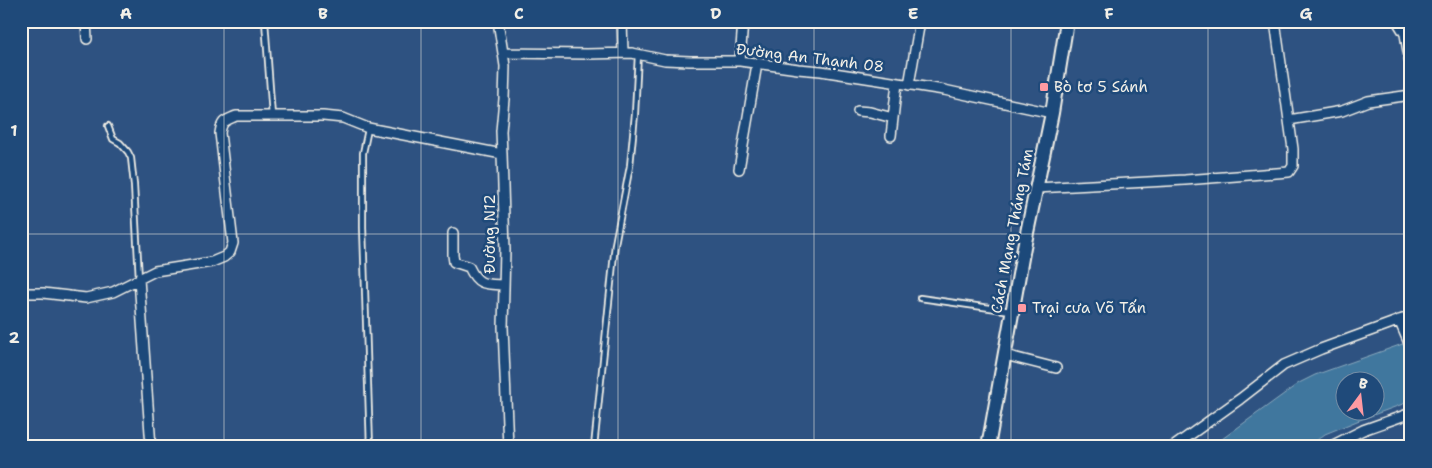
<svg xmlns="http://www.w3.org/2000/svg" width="1432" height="468" font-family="'Shantell Sans',sans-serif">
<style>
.water{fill:#41779e;stroke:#89a8bc;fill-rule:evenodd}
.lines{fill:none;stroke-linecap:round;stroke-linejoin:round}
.lane-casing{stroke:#f4f1e8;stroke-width:8}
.street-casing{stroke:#f4f1e8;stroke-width:12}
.secondary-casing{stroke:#f4f1e8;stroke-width:16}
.lane{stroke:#1f4a7a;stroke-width:4.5}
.street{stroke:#1f4a7a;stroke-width:9}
.secondary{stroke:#1f4a7a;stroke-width:12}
.grid{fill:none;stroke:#f4f1e8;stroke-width:1;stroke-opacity:0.55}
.poi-dot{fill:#ff9aa2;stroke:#1f4a7a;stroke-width:2}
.labels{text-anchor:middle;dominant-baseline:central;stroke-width:5;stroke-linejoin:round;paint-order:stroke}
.street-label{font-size:15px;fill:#f4f1e8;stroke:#1f4a7a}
.poi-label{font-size:15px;fill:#f4f1e8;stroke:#1f4a7a;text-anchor:start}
.neatline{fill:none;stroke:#f4f1e8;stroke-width:2}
.grid-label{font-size:16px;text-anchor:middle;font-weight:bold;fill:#f4f1e8}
</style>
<rect width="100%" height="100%" fill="#2e5281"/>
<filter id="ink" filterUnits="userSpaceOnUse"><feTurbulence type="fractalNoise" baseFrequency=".02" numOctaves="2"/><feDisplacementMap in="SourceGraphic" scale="10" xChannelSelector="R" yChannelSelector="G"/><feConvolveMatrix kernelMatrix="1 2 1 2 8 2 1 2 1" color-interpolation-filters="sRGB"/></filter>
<g filter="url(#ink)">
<!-- water -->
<path class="water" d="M1411,341V401L1357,421L1325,434L1308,447H1211L1299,383L1315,375ZM1344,380H1374V410H1344Z"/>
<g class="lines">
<defs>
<path id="lane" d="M265,21L272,116
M108,126L113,139L120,143L128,152L131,158L134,185L139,279
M368,129L363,153V227L370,447
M920,298L1011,311
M594,447L615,244L630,166L635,114L638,54"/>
<path id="street" d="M86,21L87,39
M498,21L505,66L504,99L501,131L502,154L505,250L503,327L508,447
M622,21L623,53
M1397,21L1405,34L1411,69
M503,53L587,54L632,53L665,60L690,61H740L798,69L821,71L944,90L1052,113
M740,61L743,21
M909,85L920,21
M858,111L870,112L893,118
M1289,120L1342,111L1368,101L1411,95
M891,136L897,83
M739,169L757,64
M1036,188L1185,180L1289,172L1293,166V149L1275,21
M453,233V255L454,262L469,267C478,286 485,284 504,285
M139,279L151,447
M21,293H43L86,298L113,292L155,271L212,262L224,257L230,252L233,243L220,133C222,120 225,121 236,116H323L343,118L368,128L502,154
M1399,320L1411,348
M1005,355L1056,368
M1173,447L1240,399L1284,365L1321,349L1411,316
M1329,447L1363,430L1411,413"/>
<path id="secondary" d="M988,447L1024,247L1052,113L1067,21"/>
</defs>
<!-- lane casing -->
<use href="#lane" class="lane-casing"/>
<!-- street casing -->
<use href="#street" class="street-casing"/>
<!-- secondary casing -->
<use href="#secondary" class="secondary-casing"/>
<!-- lane -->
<use href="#lane" class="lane"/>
<!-- street -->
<use href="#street" class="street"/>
<!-- secondary -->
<use href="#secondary" class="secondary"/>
</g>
</g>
<!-- grid -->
<path class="grid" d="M224,21V447M421,21V447M618,21V447M814,21V447M1011,21V447M1208,21V447M21,234H1411"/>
<!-- markers -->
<g class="poi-dot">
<rect x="1039" y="82" width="10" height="10" rx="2.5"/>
<rect x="1017" y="303" width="10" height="10" rx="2.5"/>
</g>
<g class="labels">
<!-- street labels -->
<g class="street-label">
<text transform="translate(810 58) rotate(7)">Đường An Thạnh 08</text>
<text transform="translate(1012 231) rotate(-79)">Cách Mạng Tháng Tám</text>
<text transform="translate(490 234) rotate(-90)">Đường N12</text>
</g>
<!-- poi labels -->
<g class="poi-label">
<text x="1054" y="87">Bò tơ 5 Sánh</text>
<text x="1032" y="308">Trại cưa Võ Tấn</text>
</g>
</g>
<!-- margin -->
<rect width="1432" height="468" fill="none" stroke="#1f4a7a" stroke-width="55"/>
<!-- north arrow -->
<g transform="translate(1360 396) rotate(15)"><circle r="24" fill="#1f4a7a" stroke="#748da6"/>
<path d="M0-4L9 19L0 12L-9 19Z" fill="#ff9aa2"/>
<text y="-8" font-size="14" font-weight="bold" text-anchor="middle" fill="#f4f1e8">B</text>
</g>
<rect x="28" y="28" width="1376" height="412" class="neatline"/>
<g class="grid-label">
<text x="126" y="19">A</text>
<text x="323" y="19">B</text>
<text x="519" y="19">C</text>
<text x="716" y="19">D</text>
<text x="913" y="19">E</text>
<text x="1109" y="19">F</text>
<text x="1306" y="19">G</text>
<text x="14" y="136">1</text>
<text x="14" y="343">2</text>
</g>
</svg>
